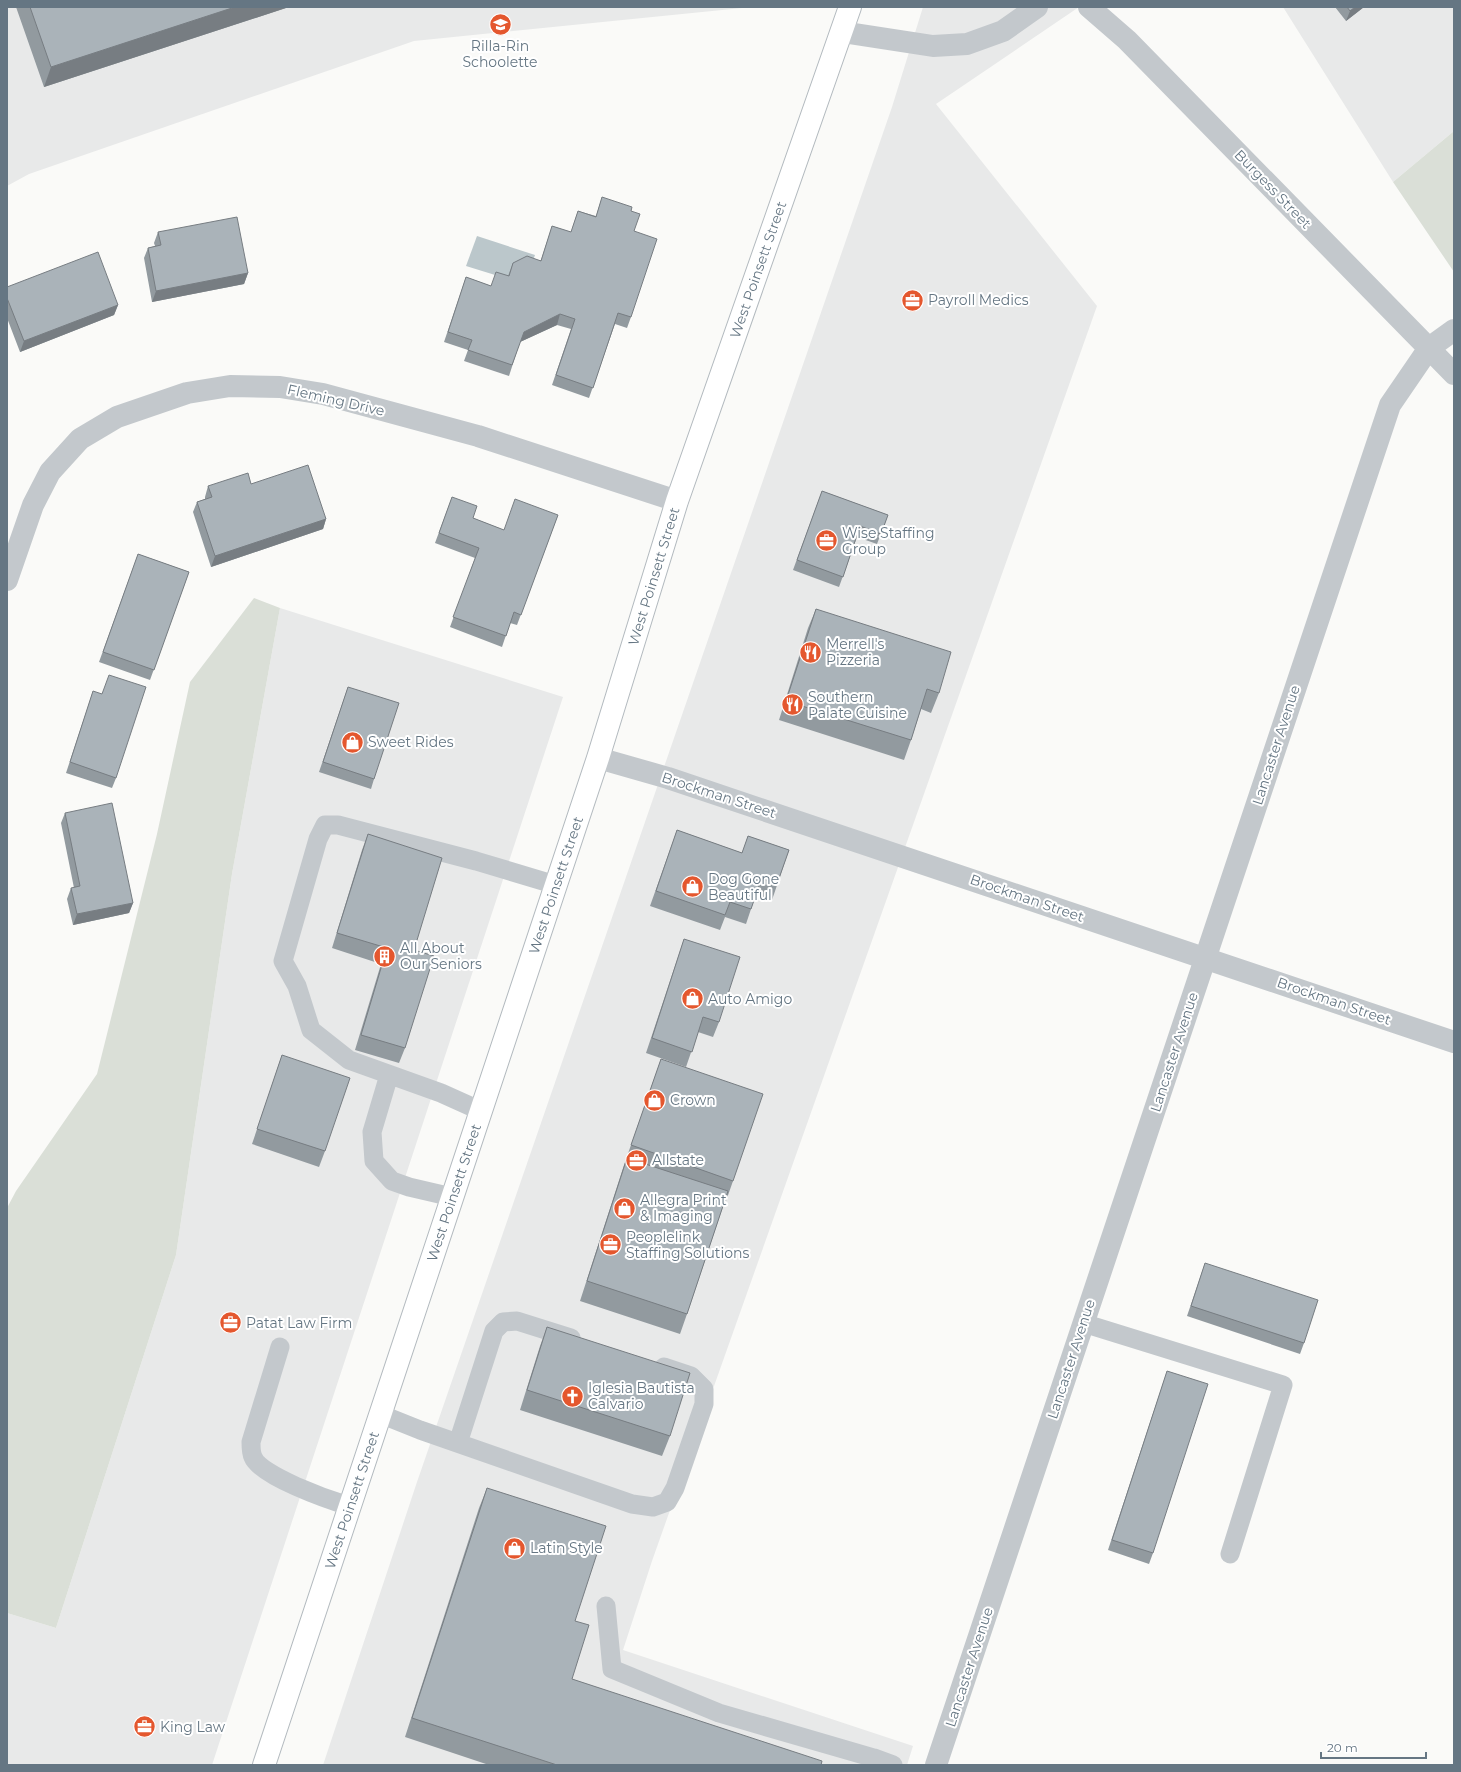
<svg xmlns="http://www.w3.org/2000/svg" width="1461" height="1772" font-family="Montserrat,sans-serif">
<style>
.built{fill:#e8e9e9}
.green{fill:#dadfd7}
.water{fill:#bbc7cb}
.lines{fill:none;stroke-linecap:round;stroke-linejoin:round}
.secondary-casing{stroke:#b3babf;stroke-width:24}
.lane{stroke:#c3c8cc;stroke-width:19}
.street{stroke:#c3c8cc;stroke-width:22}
.secondary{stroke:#fff;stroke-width:22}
.wall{fill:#929a9f}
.shaded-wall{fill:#777d82}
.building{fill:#aab3b9;stroke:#777d82}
.labels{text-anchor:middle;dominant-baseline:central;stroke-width:4;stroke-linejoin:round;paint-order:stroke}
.poi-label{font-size:14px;fill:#657683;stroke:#fff;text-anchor:start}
.street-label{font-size:14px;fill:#657683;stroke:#fff}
</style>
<rect width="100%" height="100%" fill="#fafaf8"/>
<!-- built -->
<path class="built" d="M7,7H752L414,41L29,174L7,186Z
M923,7H1079L936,104L1097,306L652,1561L623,1650L913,1746L907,1765H323L417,1482L892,107Z
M1283,7H1454V131L1393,182Z
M280,608L563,697L212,1765H7V1613L56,1628L176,1255L232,874Z"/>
<!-- green -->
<path class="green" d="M1454,131V272L1393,182Z
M254,598L280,608L232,874L176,1255L56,1628L7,1613V1208L16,1191L97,1074L157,834L190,682Z"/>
<!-- water -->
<path class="water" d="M477,236L535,255L530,269L508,279L466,266Z"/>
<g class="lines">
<defs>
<g id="secondary">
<path id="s1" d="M264,1765L598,758L677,501L850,7"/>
</g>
</defs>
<!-- secondary casing -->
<use href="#secondary" class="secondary-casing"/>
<!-- lane -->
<path class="lane" d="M389,1075L372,1132L374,1161L392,1181L409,1187L452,1197
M481,1111L441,1093L349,1060L311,1030L297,986L283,961L318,839L325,825H338L476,861L556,885
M1083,1323L1283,1385L1230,1554
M280,1347L251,1442C251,1446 251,1453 253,1457C260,1476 329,1500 349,1506
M380,1414L420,1430L632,1504L653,1507L667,1502L675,1488L704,1404V1389L691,1376L664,1367
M458,1443L494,1331L503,1322L517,1321L571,1338
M606,1606L612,1669L719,1713L874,1758
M872,1765L874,1758L893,1765"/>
<!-- street -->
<path class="street" d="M1089,7L1127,40L1454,374
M842,32L933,46L967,44L1003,31L1037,7
M7,580L33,505L50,472L80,439L117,417L187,393L230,386L280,387L323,394L478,436L677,501
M598,758L668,778L1454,1042
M936,1765L1390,405L1429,348L1454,330"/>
<!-- secondary -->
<use href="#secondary" class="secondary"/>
</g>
<!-- wall -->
<path class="wall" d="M16,7H289L44,87Z
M1335,7H1364L1346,21Z
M602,197L631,211L634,231L631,317L627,328L615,324L589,398L552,385L571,329L557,325L520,342L509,376L464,361L468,350L444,342L466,277L491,286L508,276L513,263L541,260L552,226L571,232L578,211L596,216Z
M158,232L248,273L244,284L152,302L144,258L148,248L155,246L154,243Z
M7,287L118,305L114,315L20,352L7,318Z
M251,484L326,519L323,529L211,567L193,512L197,502L205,499V497L208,486Z
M822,491L888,515L877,544L857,537L839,587L793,570Z
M452,497L473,518L504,530L558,515L517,625L510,623L502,647L450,627L475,558L435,543Z
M138,554L189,572L150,680L99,662Z
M816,609L939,693L931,713L921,709L911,740L904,760L779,720L808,628Z
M348,687L374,779L371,789L319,772Z
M93,691L116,778L112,788L66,773Z
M65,813L133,903L129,913L73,925L67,899L71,888H74L61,823Z
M677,830L742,853L748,836L789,850L772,900L756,894L746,924L725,917L720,930L650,906Z
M368,834L414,950L405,1048L399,1063L355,1050L381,964L332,948L362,850Z
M684,939L719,1022L713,1037L698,1032L686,1067L646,1053Z
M282,1055L325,1151L319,1167L252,1144Z
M661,1059L733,1181L726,1201L725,1200L687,1314L680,1334L580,1301L624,1165Z
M1205,1263L1304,1343L1300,1354L1187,1316Z
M547,1327L670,1436L662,1456L520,1410L540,1346Z
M1167,1371L1153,1553L1149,1564L1108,1550Z
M487,1488L575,1621L572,1679L821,1765H489L405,1737L479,1508Z"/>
<!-- shaded-wall -->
<path class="shaded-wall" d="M235,7H289L44,87L51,67Z
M1355,7H1364L1346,21L1350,11Z
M248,273L244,284L152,302L156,291Z
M118,305L114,315L20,352L24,341Z
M560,314L557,325L520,342L524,332Z
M326,519L323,529L211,567L215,556Z
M133,903L129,913L73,925L77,914Z"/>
<!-- building -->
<path class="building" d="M30,7H235L51,67Z
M1347,7H1355L1350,11Z
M602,197L632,207L631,211L640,214L634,231L657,239L631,317L618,313L593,388L556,375L575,319L560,314L524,332L512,365L468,350L472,340L448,332L466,277L491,286L496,272L509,276L513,263L527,256L541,261L552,226L571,232L578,211L596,217Z
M237,217L248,273L156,291L148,248L161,245L158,232Z
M98,252L118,305L24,341L7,298V287Z
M308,465L326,519L215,556L197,502L212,497L208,486L248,473L251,484Z
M822,491L888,515L881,534L860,526L843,577L797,560Z
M452,497L477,506L473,518L504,530L515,499L558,515L521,615L514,612L506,636L453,617L479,548L439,533Z
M138,554L189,572L154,670L103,652Z
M816,609L951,652L939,693L927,689L911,740L786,701Z
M109,675L146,687L116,778L70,762L93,691L102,694Z
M348,687L399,703L374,779L323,762Z
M112,803L133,903L77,914L71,888L80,886L65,813Z
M677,830L742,853L748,836L789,850L777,884L756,877L754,883L759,886L751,909L730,902L725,915L656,891Z
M368,834L442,858L414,950L434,956L405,1048L361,1035L387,948L337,933Z
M684,939L740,957L719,1022L703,1017L692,1052L652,1038Z
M282,1055L350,1078L325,1151L257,1129Z
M661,1059L763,1094L733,1181L631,1145Z
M627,1158L728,1191L687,1314L587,1281Z
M1205,1263L1318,1300L1304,1343L1191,1306Z
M547,1327L690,1373L670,1436L527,1390Z
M1167,1371L1208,1384L1153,1553L1112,1540Z
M487,1488L606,1526L575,1621L589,1625L572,1679L822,1761L821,1765H557L412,1718Z"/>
<!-- icons -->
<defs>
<symbol id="school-disc" viewBox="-11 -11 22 22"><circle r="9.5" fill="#e4572e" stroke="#fff"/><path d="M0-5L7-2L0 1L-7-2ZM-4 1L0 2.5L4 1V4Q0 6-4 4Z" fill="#fff"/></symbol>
<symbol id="office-disc" viewBox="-11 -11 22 22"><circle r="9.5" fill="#e4572e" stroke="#fff"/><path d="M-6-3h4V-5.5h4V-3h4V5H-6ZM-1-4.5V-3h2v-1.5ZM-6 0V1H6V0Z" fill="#fff"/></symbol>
<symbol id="restaurant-disc" viewBox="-11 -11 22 22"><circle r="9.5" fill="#e4572e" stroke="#fff"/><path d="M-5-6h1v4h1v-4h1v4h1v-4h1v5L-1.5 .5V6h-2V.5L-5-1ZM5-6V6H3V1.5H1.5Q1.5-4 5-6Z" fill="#fff"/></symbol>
<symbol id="shop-disc" viewBox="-11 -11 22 22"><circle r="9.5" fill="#e4572e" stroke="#fff"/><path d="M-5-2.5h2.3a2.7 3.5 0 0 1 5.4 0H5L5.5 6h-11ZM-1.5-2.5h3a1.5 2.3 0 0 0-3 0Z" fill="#fff"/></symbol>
<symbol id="building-disc" viewBox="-11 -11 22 22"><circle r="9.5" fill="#e4572e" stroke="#fff"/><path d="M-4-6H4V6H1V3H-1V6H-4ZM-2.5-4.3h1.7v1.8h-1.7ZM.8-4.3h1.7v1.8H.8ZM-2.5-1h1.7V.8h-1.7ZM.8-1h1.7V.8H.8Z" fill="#fff"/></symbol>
<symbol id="church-disc" viewBox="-11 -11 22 22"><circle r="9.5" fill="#e4572e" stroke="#fff"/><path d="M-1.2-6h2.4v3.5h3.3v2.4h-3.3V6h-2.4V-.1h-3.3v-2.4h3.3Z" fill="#fff"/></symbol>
</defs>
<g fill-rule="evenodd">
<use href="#school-disc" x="488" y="12" width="25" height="25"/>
<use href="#office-disc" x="900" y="288" width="25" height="25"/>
<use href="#office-disc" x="814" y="528" width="25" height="25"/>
<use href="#restaurant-disc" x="798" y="640" width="25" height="25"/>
<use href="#restaurant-disc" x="780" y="692" width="25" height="25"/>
<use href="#shop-disc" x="340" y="730" width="25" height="25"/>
<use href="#shop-disc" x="680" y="874" width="25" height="25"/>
<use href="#building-disc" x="372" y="944" width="25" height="25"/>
<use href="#shop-disc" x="680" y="986" width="25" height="25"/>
<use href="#shop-disc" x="642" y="1088" width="25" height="25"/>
<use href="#office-disc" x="624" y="1148" width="25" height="25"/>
<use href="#shop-disc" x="612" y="1196" width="25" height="25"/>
<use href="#office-disc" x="598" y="1232" width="25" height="25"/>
<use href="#office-disc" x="218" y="1310" width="25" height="25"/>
<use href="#church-disc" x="560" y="1384" width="25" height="25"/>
<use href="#shop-disc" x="502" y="1536" width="25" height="25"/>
<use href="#office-disc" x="132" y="1714" width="25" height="25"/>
</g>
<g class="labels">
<!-- poi labels -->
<g class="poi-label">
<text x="500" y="46" text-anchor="middle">Rilla-Rin<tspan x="500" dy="16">Schoolette</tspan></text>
<text x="928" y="300">Payroll Medics</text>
<text x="842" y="533">Wise Staffing<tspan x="842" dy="16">Group</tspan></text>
<text x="826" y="644">Merrell's<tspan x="826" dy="16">Pizzeria</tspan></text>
<text x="808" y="697">Southern<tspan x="808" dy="16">Palate Cuisine</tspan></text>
<text x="368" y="742">Sweet Rides</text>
<text x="708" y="879">Dog Gone<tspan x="708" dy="16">Beautiful</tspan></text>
<text x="400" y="948">All About<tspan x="400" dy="16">Our Seniors</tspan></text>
<text x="708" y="999">Auto Amigo</text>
<text x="670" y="1100">Crown</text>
<text x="652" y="1160">Allstate</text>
<text x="640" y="1200">Allegra Print<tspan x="640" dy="16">&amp; Imaging</tspan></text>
<text x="626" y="1237">Peoplelink<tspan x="626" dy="16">Staffing Solutions</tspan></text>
<text x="246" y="1323">Patat Law Firm</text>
<text x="588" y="1388">Iglesia Bautista<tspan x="588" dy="16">Calvario</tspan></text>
<text x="530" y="1548">Latin Style</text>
<text x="160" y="1727">King Law</text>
</g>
<!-- street labels -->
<g class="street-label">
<text transform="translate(1273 189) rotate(46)">Burgess Street</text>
<text stroke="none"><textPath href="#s1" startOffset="1575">West Poinsett Street</textPath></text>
<text transform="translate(336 400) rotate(13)">Fleming Drive</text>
<text stroke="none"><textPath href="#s1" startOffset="1251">West Poinsett Street</textPath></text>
<text transform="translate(1276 745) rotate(-72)">Lancaster Avenue</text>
<text transform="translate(719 795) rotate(18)">Brockman Street</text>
<text stroke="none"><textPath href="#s1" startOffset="927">West Poinsett Street</textPath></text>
<text transform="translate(1027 898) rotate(19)">Brockman Street</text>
<text transform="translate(1334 1001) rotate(19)">Brockman Street</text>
<text transform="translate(1174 1052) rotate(-72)">Lancaster Avenue</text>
<text stroke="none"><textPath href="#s1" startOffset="603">West Poinsett Street</textPath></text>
<text transform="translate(1071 1359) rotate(-72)">Lancaster Avenue</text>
<text stroke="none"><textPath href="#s1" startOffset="279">West Poinsett Street</textPath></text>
<text transform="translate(969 1667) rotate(-72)">Lancaster Avenue</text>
</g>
</g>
<!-- border -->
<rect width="1461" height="1772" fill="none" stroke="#657683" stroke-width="16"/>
<!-- scale -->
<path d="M1321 1752v6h105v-6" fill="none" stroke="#657683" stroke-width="2"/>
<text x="1327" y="1752" font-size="12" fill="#657683" stroke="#ffffff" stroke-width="3" paint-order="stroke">20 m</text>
</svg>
